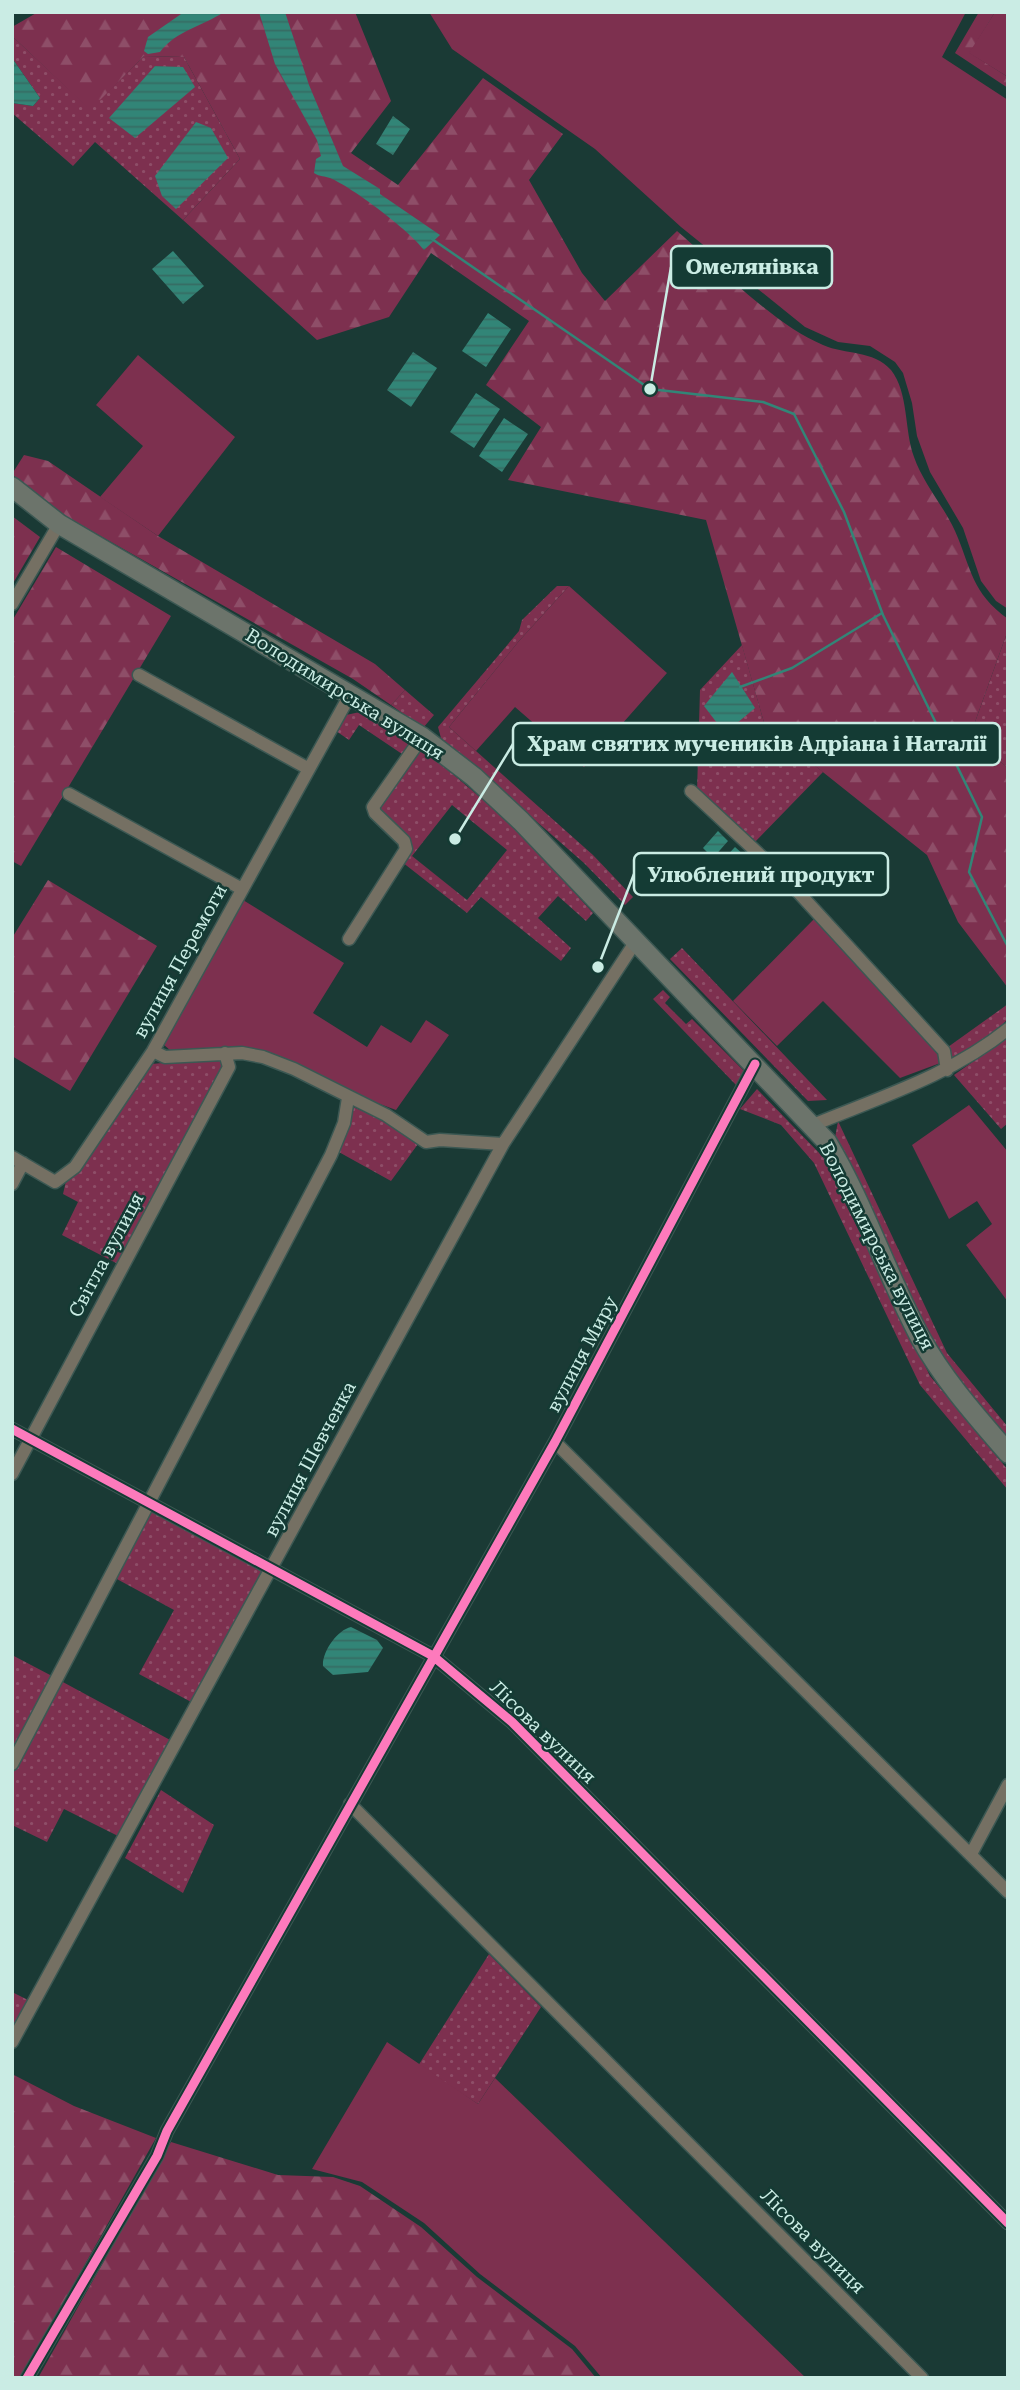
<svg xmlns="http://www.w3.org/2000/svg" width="1020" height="2390" font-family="'Roboto Serif',serif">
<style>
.grass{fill:url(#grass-dots);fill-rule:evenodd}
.forest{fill:url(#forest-firs)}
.garden{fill:#7d304f}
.water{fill:url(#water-rules)}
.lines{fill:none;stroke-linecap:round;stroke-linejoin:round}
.stream{stroke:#328577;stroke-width:2.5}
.street-casing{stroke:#3c5853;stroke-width:15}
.primary-casing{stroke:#3c5853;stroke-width:22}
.street{stroke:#757063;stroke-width:12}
.primary{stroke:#6c746b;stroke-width:19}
.cycleway-casing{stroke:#143b34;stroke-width:13}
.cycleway{stroke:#fd7abc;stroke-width:9}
.labels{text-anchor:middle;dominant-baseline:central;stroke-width:5;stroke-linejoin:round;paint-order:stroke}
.street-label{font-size:19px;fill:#caece4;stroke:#143b34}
.leader{fill:none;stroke:#caece4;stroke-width:2.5}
.callout-dot{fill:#caece4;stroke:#143b34;stroke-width:2.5}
.callout{fill:#143b34;stroke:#caece4;stroke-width:2.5}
.callout-label{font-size:21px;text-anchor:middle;font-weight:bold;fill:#caece4}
</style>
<defs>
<pattern id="grass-dots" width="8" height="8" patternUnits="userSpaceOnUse" patternTransform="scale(1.75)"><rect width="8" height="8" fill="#7d304f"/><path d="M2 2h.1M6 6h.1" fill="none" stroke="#8e4e68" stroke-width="1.8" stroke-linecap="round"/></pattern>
<pattern id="forest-firs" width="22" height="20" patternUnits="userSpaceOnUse" patternTransform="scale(1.75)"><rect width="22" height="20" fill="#7d304f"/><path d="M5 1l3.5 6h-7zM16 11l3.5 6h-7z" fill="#8e4e68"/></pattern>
<pattern id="water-rules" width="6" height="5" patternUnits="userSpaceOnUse" patternTransform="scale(1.75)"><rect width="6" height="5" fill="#328577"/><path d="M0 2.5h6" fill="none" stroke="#366c63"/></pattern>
</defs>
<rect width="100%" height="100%" fill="#1a3a35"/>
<!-- grass -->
<path class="grass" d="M12,36L90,109L144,56L184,57L240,159L183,220L95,142L73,166L12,113V103L33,106L40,98L12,58Z
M557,586H569L519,641L449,727L593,855L633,897L625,905L584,863L441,738L438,727L519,631L522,620Z
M1008,630V768L970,736Z
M742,645L765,726L823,772L753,844L697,792L700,690ZM732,673L740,687L712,744L705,734L717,723Z
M405,690L434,715L423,728L391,705Z
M360,712L412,746L405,756L359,725L349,740L336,731L346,715Z
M421,747L515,827L593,913L586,921L558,896L538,918L571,948L561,961L481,897L467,913L402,862L410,850L378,808ZM452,805L507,850L467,900L412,856Z
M682,948L827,1100L808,1101L670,959Z
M663,990L670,997L665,1003L686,1024L692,1019L744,1071L736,1085L653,999Z
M1008,1004V1019C992,1036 971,1047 951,1058L948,1047Z
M1008,1037V1123L1001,1129L954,1075Z
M221,1058L224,1066L118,1264L62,1235L78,1202L63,1194L66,1181L76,1172L151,1064Z
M757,1089L823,1157L930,1376L1008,1470V1490L920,1385L814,1163L781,1125L740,1109Z
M351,1106L383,1120L418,1144L391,1181L337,1151Z
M838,1121L947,1353L1008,1427V1444L937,1354L835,1138Z
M151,1511L265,1572L193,1703L139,1674L174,1610L115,1578Z
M12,1655L52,1676L12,1753Z
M61,1681L172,1741L120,1837L64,1809L47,1842L12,1825V1773Z
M161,1790L214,1825L183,1893L125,1858Z
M489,1954L541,2007L478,2104L418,2066Z
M12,1992L30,2001L12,2033Z"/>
<!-- forest -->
<path class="forest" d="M38,12H355L391,101L351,153L398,185L483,78L563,134L529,180L582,273L605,301L677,231C718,266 774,325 823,345C846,355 873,350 891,370C909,393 904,430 914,457C923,483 943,505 955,531C972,570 971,592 1008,619V630L970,736L1008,768V988L958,922L927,855L765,726L706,520L508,480L541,427L486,385L529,321L431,253L389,317L317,340L183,220L240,159L184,57L144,56L90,110L12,36V27Z
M979,12H995L970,53L1008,77V88L955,53Z
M24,455L48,461L158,536L375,664L405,690L391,705L353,679L65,516L34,494L12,474Z
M12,516L40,537L12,585Z
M56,547L171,616L21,866L12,861V621Z
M48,880L157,946L70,1091L12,1056V938Z
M12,2074L74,2106L156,2138L21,2378H12Z
M171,2142L278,2175L333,2177L360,2186L421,2227L477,2277L572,2349L596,2378H38Z"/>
<!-- garden -->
<path class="garden" d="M429,12H966L942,57L1008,100V609L996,601L981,581L963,528L930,472L917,436L912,403L903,373L895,362L870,346L838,342L805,327L681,227L595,149L452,49Z
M995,12H1008V77L969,53Z
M138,355L235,437L158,536L100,497L143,446L96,405Z
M569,586L667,673L584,767L515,707L476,751L449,727L519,641Z
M243,900L344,963L313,1013L367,1047L381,1025L411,1043L426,1020L449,1035L396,1110L350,1093L296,1064L171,1051L163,1044Z
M815,918L941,1051L943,1062L900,1078L823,1001L777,1046L733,1001Z
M969,1105L1008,1152V1302L966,1245L992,1224L977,1201L949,1219L912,1145Z
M387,2042L478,2104L495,2078L806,2378H602L575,2346L480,2274L424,2223L362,2182L312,2169Z"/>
<!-- water -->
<path class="water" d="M184,12H224C201,27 177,30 160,52L148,54L144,51L148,37Z
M259,12H285L309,85L343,166L380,189V194L440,235L424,250C410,231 352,187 330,178C325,176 320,177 314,173L316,159L321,156L317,140L275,64Z
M12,58L40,98L33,106L12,103Z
M155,66L183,67L195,87L135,138L109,118Z
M393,116L410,129L393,155L376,144Z
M196,122L211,128L228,158L176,209L162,196L155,176Z
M173,251L204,286L183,304L152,269Z
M488,313L511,329L486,367L462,351Z
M413,352L437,368L411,407L387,390Z
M476,393L500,409L474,448L450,432Z
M504,418L528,434L502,472L479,456Z
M732,672L755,708L712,744L705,734L717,723L704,706Z
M718,831L728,841L713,858L703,848Z
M735,847L746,857L731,873L720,863Z
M351,1627L377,1640L383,1648L368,1672L333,1675L323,1666C322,1652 337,1630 351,1627Z"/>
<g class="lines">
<!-- stream -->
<path class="stream" d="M432,239L650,389L763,402L794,414L844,512L883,615L982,817L969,872L1008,947
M740,687L792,668L882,613"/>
<defs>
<path id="street" d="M12,604L59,524
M139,675L309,769
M691,791L788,881L944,1051L947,1070
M69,794L242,889
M349,939L406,849L404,841L375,813L373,807L422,737
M153,1051L165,1057L242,1053L263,1057L294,1069L386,1115L426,1142L440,1140L503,1144
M813,1125C881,1097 951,1075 1008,1029
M12,1157L55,1182L75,1167L153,1051L351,693
M12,1184L23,1163
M12,1429L433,1656L512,1722L1008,2223
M555,1442L1008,1892
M12,1474L229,1067L225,1053
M12,1764L331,1155L344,1123L348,1098
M350,1804L922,2378
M971,1854L1008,1785
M12,2042L503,1144L636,941
M27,2378L157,2156L167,2131L555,1442L755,1064"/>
<path id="primary" d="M12,487L59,524L422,737L474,777L521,821L827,1142C864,1204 886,1273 920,1337C943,1379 976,1416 1008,1453"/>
</defs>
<!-- street casing -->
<use href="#street" class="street-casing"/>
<!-- primary casing -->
<use href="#primary" class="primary-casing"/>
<!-- street -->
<use href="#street" class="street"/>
<!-- primary -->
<use href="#primary" class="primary"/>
<defs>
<path id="cycleway" d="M12,1429L433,1656L512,1722L1008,2223
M27,2378L157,2156L167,2131L555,1442L755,1064"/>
</defs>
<!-- cycleway casing -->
<use href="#cycleway" class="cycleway-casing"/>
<!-- cycleway -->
<use href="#cycleway" class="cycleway"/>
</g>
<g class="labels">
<!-- street labels -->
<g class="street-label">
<text transform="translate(345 694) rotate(32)">Володимирська вулиця</text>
<text transform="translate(180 961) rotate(-61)">вулиця Перемоги</text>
<text transform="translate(877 1246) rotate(63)">Володимирська вулиця</text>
<text transform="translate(106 1255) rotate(-62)">Світла вулиця</text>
<text transform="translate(582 1354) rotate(-62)">вулиця Миру</text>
<text transform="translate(310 1459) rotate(-62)">вулиця Шевченка</text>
<text transform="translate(543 1732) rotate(44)">Лісова вулиця</text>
<text transform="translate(813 2241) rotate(45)">Лісова вулиця</text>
</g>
</g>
<!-- callouts -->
<path class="leader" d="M650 389L671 267M455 839L513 744M598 967L634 874"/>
<g class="callout-dot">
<circle cx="650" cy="389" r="7"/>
<circle cx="455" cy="839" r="7"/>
<circle cx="598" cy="967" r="7"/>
</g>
<g class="callout">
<rect x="671" y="246" width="161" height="42" rx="7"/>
<rect x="513" y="723" width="487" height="42" rx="7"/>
<rect x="634" y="853" width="254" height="42" rx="7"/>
</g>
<g class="callout-label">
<text x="752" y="274">Омелянівка</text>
<text x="757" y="751">Храм святих мучеників Адріана і Наталії</text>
<text x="761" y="882">Улюблений продукт</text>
</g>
<!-- border -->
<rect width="1020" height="2390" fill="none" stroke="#caece4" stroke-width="28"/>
</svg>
